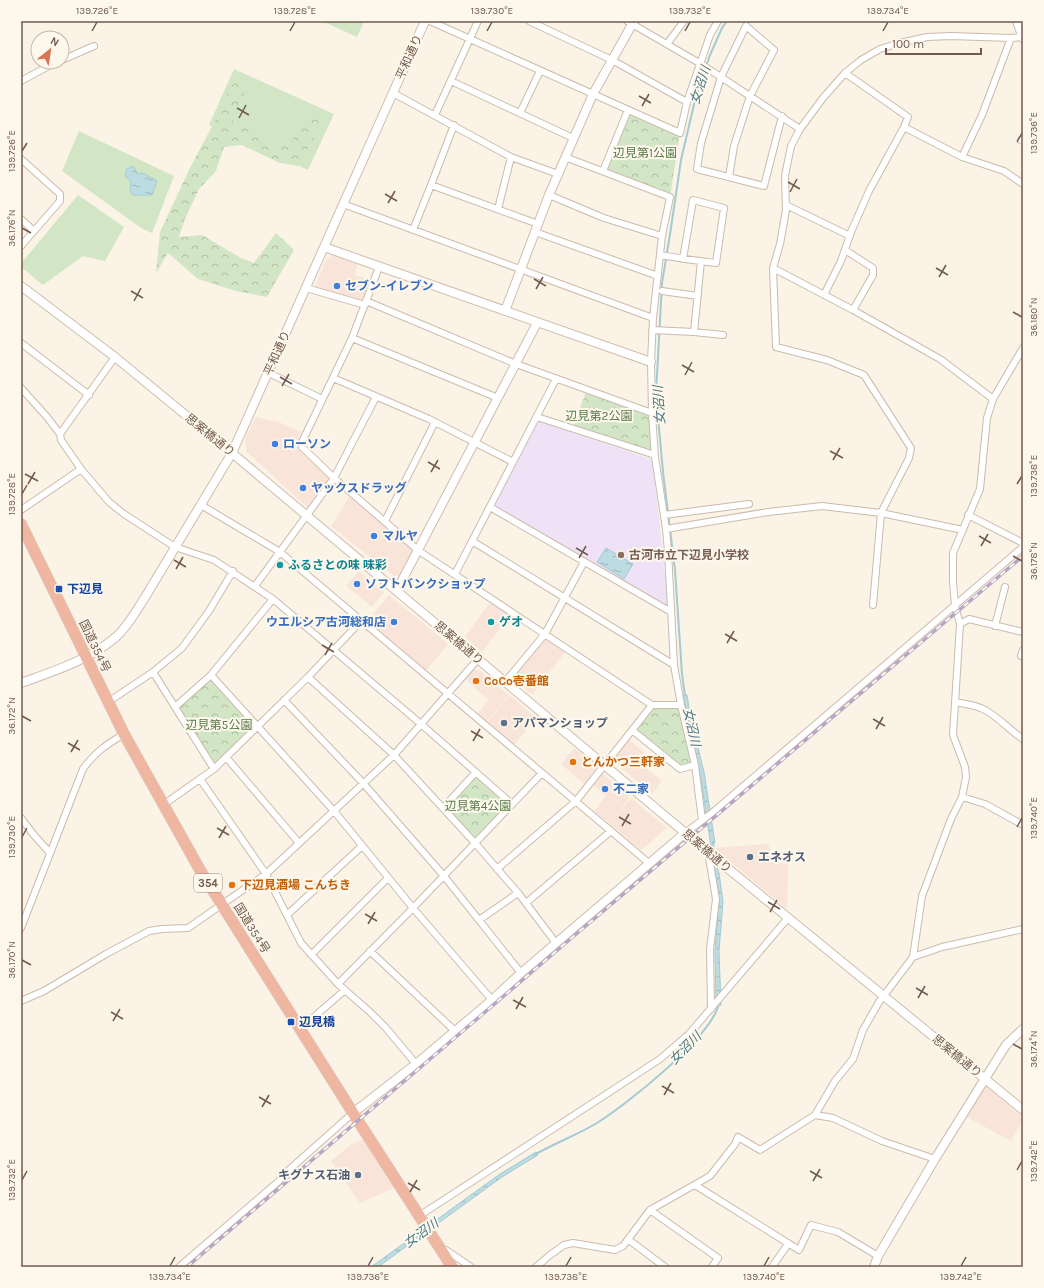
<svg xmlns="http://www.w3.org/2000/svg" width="1044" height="1288" font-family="Karla,'Noto Sans JP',sans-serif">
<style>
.commercial{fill:#f9e4da}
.education{fill:#efe2f6}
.grass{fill:#d2e6c5}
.forest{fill:url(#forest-crowns)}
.water{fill:url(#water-ripples);stroke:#a3cbd3}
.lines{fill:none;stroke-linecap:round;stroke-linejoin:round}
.stream{stroke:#a3cbd3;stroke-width:2}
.street-casing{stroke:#cbbbad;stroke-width:8}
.secondary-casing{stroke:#cfbdae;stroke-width:10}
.highway-casing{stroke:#d7d1cd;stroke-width:12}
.street{stroke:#fff;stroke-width:6}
.secondary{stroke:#fff;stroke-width:8}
.highway{stroke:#efb7a2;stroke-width:11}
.rail-casing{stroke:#b6a5c3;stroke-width:3.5}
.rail{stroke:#fdf7ec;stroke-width:2;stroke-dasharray:6;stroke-linecap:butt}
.ticks{fill:none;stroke:#715a4d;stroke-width:1.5}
.shop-dot{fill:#3f7fe0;stroke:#fdf7ec;stroke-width:1.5}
.education-dot{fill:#8d6e63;stroke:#fdf7ec;stroke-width:1.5}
.culture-dot{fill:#0f9aa8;stroke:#fdf7ec;stroke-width:1.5}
.transit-dot{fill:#1a4fb4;stroke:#fdf7ec;stroke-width:1.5}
.food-dot{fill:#e8710a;stroke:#fdf7ec;stroke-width:1.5}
.service-dot{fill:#5c6f8a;stroke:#fdf7ec;stroke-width:1.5}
.labels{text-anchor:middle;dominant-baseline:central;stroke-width:4;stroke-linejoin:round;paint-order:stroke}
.shield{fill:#fdf7ec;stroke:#9b897d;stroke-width:1}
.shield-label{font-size:11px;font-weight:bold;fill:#715a4d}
.street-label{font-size:12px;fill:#715a4d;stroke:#fdf7ec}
.park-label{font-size:12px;fill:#577b49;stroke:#fdf7ec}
.shop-label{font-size:12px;font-weight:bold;fill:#366cbe;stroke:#fdf7ec;text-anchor:start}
.education-label{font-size:12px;font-weight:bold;fill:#785e54;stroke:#fdf7ec;text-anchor:start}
.culture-label{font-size:12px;font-weight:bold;fill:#0d838f;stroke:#fdf7ec;text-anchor:start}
.transit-label{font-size:12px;font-weight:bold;fill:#164399;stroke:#fdf7ec;text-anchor:start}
.food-label{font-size:12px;font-weight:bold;fill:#c56008;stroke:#fdf7ec;text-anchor:start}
.service-label{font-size:12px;font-weight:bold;fill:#4e5e75;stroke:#fdf7ec;text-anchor:start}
.water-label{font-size:13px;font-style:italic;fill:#497882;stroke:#fdf7ec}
.neatline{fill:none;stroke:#715a4d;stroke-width:1.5}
.ticks-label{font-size:10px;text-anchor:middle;fill:#715a4d}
</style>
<defs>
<pattern id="forest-crowns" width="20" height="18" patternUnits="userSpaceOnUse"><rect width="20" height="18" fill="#d2e6c5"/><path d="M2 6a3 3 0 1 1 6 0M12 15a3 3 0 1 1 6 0" fill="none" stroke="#afbda2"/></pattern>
<pattern id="water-ripples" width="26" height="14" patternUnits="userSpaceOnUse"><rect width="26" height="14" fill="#bcdce2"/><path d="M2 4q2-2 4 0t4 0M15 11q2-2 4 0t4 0" fill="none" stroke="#9db5b9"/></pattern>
</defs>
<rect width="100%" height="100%" fill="#faf3e6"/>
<!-- commercial -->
<path class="commercial" d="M333,256L358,263L355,275L370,280L362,301L314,289L327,258Z
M256,417L279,422L301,432L295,446L329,475V480L308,508L247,452L245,439Z
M350,496L413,550L399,576H394L331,526Z
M359,571L384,592L372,607L346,586Z
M389,595L448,644L426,671L367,621Z
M491,601L510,615L482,652L465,637Z
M546,637L566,651L532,695L512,677Z
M473,670H479L509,695L486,722L477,714L489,700L465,679Z
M510,695L536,718L514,745L487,722Z
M627,738L650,757L644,766L662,781L652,794L611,759Z
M574,748L597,767L584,784L561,764Z
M601,772L630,797L610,824L631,798L667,828L641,850L594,811L606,796L592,784Z
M768,844L774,863L788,864L787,909L714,848Z
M984,1084L1023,1118L1011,1141L965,1116Z
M363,1139L394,1188L360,1203L331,1161L352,1144Z"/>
<!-- education -->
<path class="education" d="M539,421L651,459L653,463L668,603L665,605L495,506L494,504Z"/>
<!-- grass -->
<path class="grass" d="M322,21H364L357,37Z
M234,69L334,114L308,170L209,125Z
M79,131L174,176L152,233L141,228L62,171Z
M78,195L124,227L105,261L83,256L43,285L21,267L23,261Z"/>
<!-- forest -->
<path class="forest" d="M236,74L249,82L232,120L255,132L272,143L289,146L298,131L300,122L318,107L322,113L315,136L298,166L280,163L242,145L224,147L216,171L199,189L185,219L179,237L202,235L241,258L254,263L276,233L294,250L267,297L236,291L198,279L168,253L156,273L160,232L190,168L219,113Z
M628,110L680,133L670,197L603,171Z
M587,389L652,413L655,455L573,428Z
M211,675L257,727L214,769L175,707Z
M652,705H681L695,765L680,769L632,730Z
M476,772L512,804L475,843L443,808Z"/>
<!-- water -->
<path class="water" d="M133,166L138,174L143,173L157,181L152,195H133L130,190L131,181L125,176L127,169Z
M606,548L633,564L624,579L597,562Z
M683,695H687L690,714L704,772L715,843L711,844L719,873L723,901L719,951L721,1005H716L715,951L719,901L700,773L686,714Z
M536,1152L538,1155L502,1177L378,1267H371L500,1174Z"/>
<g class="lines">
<!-- stream -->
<path class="stream" d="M685,696L682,674L675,570L663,472L656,394L662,283L671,228L681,160L696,96L710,55L722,28L727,21
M713,842L714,853
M534,1155C555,1143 577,1135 597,1123C626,1105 713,1036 719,1003"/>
<defs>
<path id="street" d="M430,21L680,133L687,102L710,35L718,21
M529,21L612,60L687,102
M627,21L701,64L800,129
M667,44L684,21
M62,60L94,46
M21,81L56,62
M451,81L573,138
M393,93L511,157L558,174
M520,113L540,71
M435,115L478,21
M904,127L962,157L1004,171L1023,184
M1021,140L1023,141
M565,157L670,197L662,236L653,318L651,362L652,413L655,457L666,529L668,552L674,665L681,705L695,765L702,820
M962,157L982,115L1011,38
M21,159L60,194V201L21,246
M603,171L628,110
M729,177L734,146L750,96L774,50L746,26L721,77L701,143L697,169L764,186L782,116
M431,185L454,125
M549,195L604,218L662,236
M343,204L653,318
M786,205L850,236
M498,209L511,157
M21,219L34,231
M413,230L431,185L538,224
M535,232L658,276
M845,250L873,268V275L853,310
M660,255C679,258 697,261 716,263L724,208L693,200L683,259
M701,261L694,332L723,335
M379,267L352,338L301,444L302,447L334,478L419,551L652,705H681
M773,268L853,310L940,359L993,399
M306,288L365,305
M662,291L698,296
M824,295L841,261L851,232L869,191L904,127L908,117L845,73
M366,301L516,364L652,413
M652,330L694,332
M352,338L498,398
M21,343L89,395
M269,373L322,399
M333,378L429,419L513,462
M21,388L47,417L60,434L61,440L81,469L109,502L124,514L175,547L214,560L273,599L421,724L512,804
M537,417L655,455
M60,434L115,357
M201,505L280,552L650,864
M490,507L671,612
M21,510L81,469
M664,515L749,504
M968,515L1023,543
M385,521L435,422
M666,529L768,512L822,506L881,513L963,530
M472,541L674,665
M455,574L556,379
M255,586L334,478L376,397
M873,605L881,513L909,458L911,448L864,375L827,360L776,347L773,268L780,244L786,210L785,176L791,146L800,129L823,98L845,73L861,60L880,49L900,43L927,37L951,36L1011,38L1022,37
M960,624L969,619L1023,632
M995,626L1005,587
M1021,656L1023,650
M153,672L214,769
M211,675L334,811L413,908L492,1000
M308,677L394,755L475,843L519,894L556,943
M505,682L545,634L584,562
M284,700L363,783L444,876L521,973
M108,702L153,672L182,648L209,611L233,571
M955,702C964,704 975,705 983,709C998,716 1009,730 1023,739
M175,707L211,675L273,599
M632,730L680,769L695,765
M226,757L299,843
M200,779L266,874L301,943L338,984L370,1012L386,1028L416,1064
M962,797L985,804L1023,825
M163,805L214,769L308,677L361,621
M443,808L476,772
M21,818L33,834L50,853
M685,833L712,813L1023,547
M708,852L716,899L710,949L711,1009
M497,869L576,801L652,705
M526,903L611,831
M287,915L362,846
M479,920L518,893
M21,928L83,769C95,752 106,745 124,734
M370,951L455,1031
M311,955L388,878
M913,957L942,947L1023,929
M338,984L413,908L542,773
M21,1001L44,991L106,954L149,931L162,929L188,928L266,874L394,755L478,659
M300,1029L345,990
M815,1115L833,1118L882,1141L935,1159
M695,1185L799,1250L811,1225L838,1232L878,1256
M650,1210L718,1258L712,1267
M419,1216L605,1095L660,1059L689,1034L788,918
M629,1240L665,1267
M443,1250H446L471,1267
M179,1267L279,1181L282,1176L353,1113
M536,1267L550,1255L564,1245L573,1243L615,1250L623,1246L650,1210L710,1176L735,1144L738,1137L760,1150L815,1115L835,1081L853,1059L863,1030L879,1002L913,957L922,896L951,819L962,797L966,777L965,767L953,735L960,624L955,606L953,582V553L980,489L987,418L993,399L1023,348
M772,1267L788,1244"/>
<path id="secondary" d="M1017,21L1023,38
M324,247L651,362
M21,286L115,357L232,453L720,862L1023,1110
M505,311L549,195L593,94L634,21
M397,590L537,323
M21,683C54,671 90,660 117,636C129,625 138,608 147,594L232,453L425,21
M353,1113L416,1064L492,1000L521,973L685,833
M874,1267L878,1256L935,1159L1006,1045L1023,1029"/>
<path id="highway" d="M21,524L124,734L200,870L353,1113L452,1267"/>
</defs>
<!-- street casing -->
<use href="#street" class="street-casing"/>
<!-- secondary casing -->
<use href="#secondary" class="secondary-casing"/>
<!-- highway casing -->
<use href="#highway" class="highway-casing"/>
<!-- street -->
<use href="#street" class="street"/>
<!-- secondary -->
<use href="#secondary" class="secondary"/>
<!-- highway -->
<use href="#highway" class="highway"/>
<defs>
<path id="rail" d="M187,1267L575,935L1023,556"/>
</defs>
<!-- rail casing -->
<use href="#rail" class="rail-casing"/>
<!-- rail -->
<use href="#rail" class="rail"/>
</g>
<!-- ticks -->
<path class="ticks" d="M92,31L97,22M290,31L295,22M487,31L492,22M685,31L690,22M883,31L888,22M639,96L651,103M642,106L649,94M237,108L249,115M239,118L246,105M1017,142L1022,133M22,151L27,143M788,182L800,189M790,192L797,179M385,194L397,201M388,203L395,191M22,228L31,233M936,268L948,275M939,277L946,265M534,279L546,286M536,289L543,277M131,291L143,298M134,301L141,288M1013,312L1022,317M682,365L694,372M685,375L692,362M280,377L292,384M282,386L289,374M830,451L843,458M833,460L840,448M428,462L440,469M431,472L438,460M25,474L38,481M28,484L35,472M1017,484L1022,476M22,494L27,485M979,536L991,543M981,546L988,534M576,548L588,555M1013,556L1022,561M579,558L586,546M174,560L186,567M176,569L183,557M725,634L737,641M727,643L734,631M322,645L334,652M325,655L332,643M22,716L31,721M873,719L885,726M876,729L883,717M471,731L483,738M473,741L480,729M68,743L80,750M71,752L78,740M619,817L631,824M622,826L629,814M1017,827L1022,818M217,828L229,835M22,837L27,828M219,838L226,826M768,902L780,909M770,912L777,900M365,914L377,921M368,924L375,912M22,960L31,965M916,988L928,995M918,998L925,986M513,1000L526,1007M516,1009L523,997M111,1012L123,1019M113,1021L120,1009M1013,1044L1022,1049M662,1086L674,1093M664,1095L671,1083M259,1097L271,1104M262,1107L269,1095M1017,1170L1022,1161M810,1171L822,1178M22,1180L27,1171M813,1181L820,1169M408,1183L420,1190M410,1192L417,1180M170,1266L175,1257M368,1266L373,1257M566,1266L571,1257M764,1266L769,1257M961,1266L966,1257"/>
<!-- markers -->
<g class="shop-dot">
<circle cx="337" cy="286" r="4"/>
<circle cx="275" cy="444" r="4"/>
<circle cx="303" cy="488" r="4"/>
<circle cx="374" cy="536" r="4"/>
<circle cx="357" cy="584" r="4"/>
<circle cx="394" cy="622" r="4"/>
<circle cx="605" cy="789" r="4"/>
</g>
<circle class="education-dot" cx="621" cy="555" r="4"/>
<g class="culture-dot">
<circle cx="280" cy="565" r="4"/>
<circle cx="491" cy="622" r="4"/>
</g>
<g class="transit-dot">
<rect x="55" y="585" width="8" height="8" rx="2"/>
<rect x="287" y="1018" width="8" height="8" rx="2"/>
</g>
<g class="food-dot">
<circle cx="476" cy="681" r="4"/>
<circle cx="573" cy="762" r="4"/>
<circle cx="232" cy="885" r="4"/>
</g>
<g class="service-dot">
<circle cx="504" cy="723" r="4"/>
<circle cx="750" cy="857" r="4"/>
<circle cx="358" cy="1175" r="4"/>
</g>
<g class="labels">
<!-- shield labels -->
<rect class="shield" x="194" y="874" width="28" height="18" rx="3"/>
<g class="shield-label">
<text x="208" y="883">354</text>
</g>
<!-- street labels -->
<g class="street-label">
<text transform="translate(409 57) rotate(-66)">平和通り</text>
<text transform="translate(277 353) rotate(-66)">平和通り</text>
<text transform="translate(210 435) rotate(39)">思案橋通り</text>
<text transform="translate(459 643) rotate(40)">思案橋通り</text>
<text transform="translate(95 646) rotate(64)">国道354号</text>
<text transform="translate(707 851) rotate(40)">思案橋通り</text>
<text transform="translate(252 928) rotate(58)">国道354号</text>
<text transform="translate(957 1056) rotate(39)">思案橋通り</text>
</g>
<!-- park labels -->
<g class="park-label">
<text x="645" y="153">辺見第1公園</text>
<text x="599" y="416">辺見第2公園</text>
<text x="219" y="725">辺見第5公園</text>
<text x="478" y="806">辺見第4公園</text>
</g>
<!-- shop labels -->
<g class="shop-label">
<text x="345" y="286">セブン-イレブン</text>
<text x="283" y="444">ローソン</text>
<text x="311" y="488">ヤックスドラッグ</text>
<text x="382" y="536">マルヤ</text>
<text x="365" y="584">ソフトバンクショップ</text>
<text x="386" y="622" text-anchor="end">ウエルシア古河総和店</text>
<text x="613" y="789">不二家</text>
</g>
<!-- education labels -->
<g class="education-label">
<text x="629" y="555">古河市立下辺見小学校</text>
</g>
<!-- culture labels -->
<g class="culture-label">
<text x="288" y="565">ふるさとの味 味彩</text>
<text x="499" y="622">ゲオ</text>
</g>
<!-- transit labels -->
<g class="transit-label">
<text x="67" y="589">下辺見</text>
<text x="299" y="1022">辺見橋</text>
</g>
<!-- food labels -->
<g class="food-label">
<text x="484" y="681">CoCo壱番館</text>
<text x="581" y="762">とんかつ三軒家</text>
<text x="240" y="885">下辺見酒場 こんちき</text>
</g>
<!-- service labels -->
<g class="service-label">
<text x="512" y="723">アパマンショップ</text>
<text x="758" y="857">エネオス</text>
<text x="350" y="1175" text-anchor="end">キグナス石油</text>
</g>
<!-- water labels -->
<g class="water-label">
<text transform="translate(700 85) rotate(-72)">女沼川</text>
<text transform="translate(659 405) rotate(-94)">女沼川</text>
<text transform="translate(692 727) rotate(78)">女沼川</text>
<text transform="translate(685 1048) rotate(-45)">女沼川</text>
<text transform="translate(421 1233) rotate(-36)">女沼川</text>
</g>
</g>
<!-- border -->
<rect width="1044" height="1288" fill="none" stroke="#fdf7ec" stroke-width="44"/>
<!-- north arrow -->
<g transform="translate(50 50) rotate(30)"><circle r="19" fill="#fdf7ec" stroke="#c5b8ac"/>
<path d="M0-3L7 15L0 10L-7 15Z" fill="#d97556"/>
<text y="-6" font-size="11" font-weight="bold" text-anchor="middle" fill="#715a4d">N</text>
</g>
<!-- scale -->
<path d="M886 48v6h95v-6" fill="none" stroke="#715a4d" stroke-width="2"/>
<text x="892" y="48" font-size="12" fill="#715a4d" stroke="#fdf7ec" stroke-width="3" paint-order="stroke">100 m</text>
<rect x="22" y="22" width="1000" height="1244" class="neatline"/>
<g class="ticks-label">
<text x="97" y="14">139.726°E</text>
<text x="295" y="14">139.728°E</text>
<text x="492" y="14">139.730°E</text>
<text x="690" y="14">139.732°E</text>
<text x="888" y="14">139.734°E</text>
<text transform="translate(1033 133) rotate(-90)" y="4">139.736°E</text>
<text transform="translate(11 151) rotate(-90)" y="4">139.726°E</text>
<text transform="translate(11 228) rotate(-90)" y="4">36.176°N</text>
<text transform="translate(1033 317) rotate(-90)" y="4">36.180°N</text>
<text transform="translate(1033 476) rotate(-90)" y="4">139.738°E</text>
<text transform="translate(11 494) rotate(-90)" y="4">139.728°E</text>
<text transform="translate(1033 561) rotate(-90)" y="4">36.178°N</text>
<text transform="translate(11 716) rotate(-90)" y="4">36.172°N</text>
<text transform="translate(1033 818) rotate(-90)" y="4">139.740°E</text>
<text transform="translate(11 837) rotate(-90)" y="4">139.730°E</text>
<text transform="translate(11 960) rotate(-90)" y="4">36.170°N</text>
<text transform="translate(1033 1049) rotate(-90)" y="4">36.174°N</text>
<text transform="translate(1033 1161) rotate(-90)" y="4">139.742°E</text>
<text transform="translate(11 1180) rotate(-90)" y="4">139.732°E</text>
<text x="170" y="1280">139.734°E</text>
<text x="368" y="1280">139.736°E</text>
<text x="566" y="1280">139.738°E</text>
<text x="764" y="1280">139.740°E</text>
<text x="961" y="1280">139.742°E</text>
</g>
</svg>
